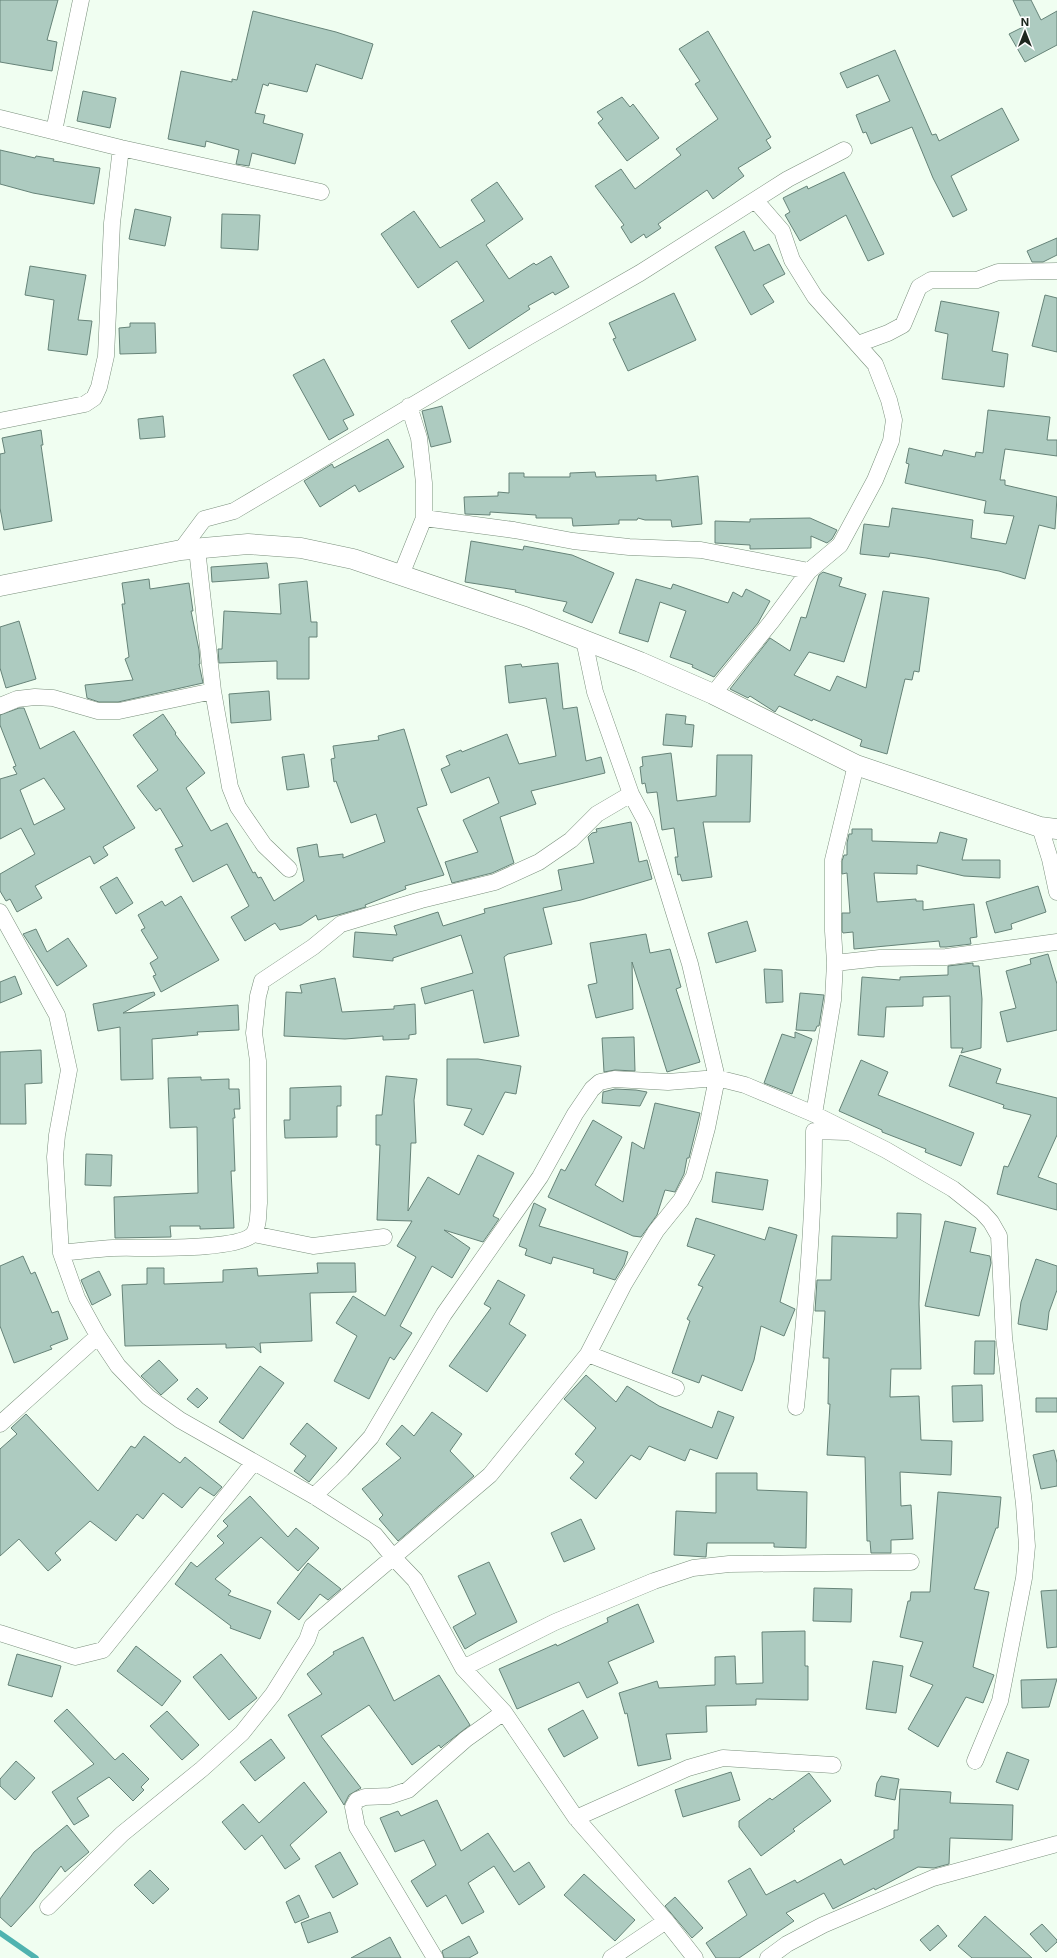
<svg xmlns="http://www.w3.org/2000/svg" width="1057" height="1958" font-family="Inter,sans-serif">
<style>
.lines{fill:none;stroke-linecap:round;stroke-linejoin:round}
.stream{stroke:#4fb3b0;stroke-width:5.5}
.building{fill:#adcbc0;stroke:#668378;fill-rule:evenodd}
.minor-casing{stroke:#7a8f7c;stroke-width:17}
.tertiary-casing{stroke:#7a8f7c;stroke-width:21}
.minor{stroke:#fff;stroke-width:16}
.tertiary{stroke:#fff;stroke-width:20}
</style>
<rect width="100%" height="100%" fill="#f0fef1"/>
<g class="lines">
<!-- stream -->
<path class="stream" d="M0,1933L36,1958"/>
</g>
<!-- building -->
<path class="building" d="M0,0H58L47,40L57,42L52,71L0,62Z
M1013,0H1031L1041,20L1057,11V45L1025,62L1009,34L1025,26Z
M253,11L336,32L373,44L362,79L316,64L307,92L269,83L268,86L263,84L255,113L265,115L263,123L303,134L295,164L252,153L249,166L236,164L239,150L206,141L205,147L168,139L181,71L232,82V79L237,80Z
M708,31L771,137L766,140L771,148L738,168L744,176L713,199L707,190L658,224L661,228L646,238L644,234L631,243L621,227L624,225L595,186L621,169L635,189L681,155L676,149L718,119L695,84L700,81L679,49Z
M895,50L932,135L936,134L939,141L1002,108L1019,140L951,176L967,210L953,217L933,178L912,127L871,144L866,132L863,133L856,115L890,101L878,75L847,88L840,73Z
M83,91L116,98L110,128L77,121Z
M622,97L630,107L633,104L659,138L627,161L598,123L603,119L597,112Z
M0,150L35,158L36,156L54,159L53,161L100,168L94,204L33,193L0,184Z
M844,172L884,254L868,261L846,215L800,241L785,215L790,212L783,198L807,186L808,189Z
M497,182L523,219L486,245L509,279L534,263L536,265L551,256L569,287L555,295L553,292L528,306L530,309L469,349L451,321L484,301L457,261L418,288L381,234L414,211L440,248L485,221L471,200Z
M135,209L171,217L165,246L129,239Z
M222,214L260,215L258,250L221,248Z
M744,231L754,251L769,244L785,274L763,285L774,302L751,315L715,247Z
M1057,238V255L1043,262H1032L1027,251Z
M30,266L86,275L78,320L92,321L87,355L48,350L54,300L25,295Z
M674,293L696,340L628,371L613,339L616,338L609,323Z
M1045,295L1057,298V352L1032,346Z
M941,301L999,312L992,351L1008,354L1004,387L942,379L948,334L935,331Z
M130,323H155L156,353L120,354L119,328L130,327Z
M324,359L354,415L343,420L348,429L329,440L293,375Z
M442,406L451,442L431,447L422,411Z
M988,410L1050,417L1047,440H1057V456L1005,449L1000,480H1005V485L1057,497L1055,529L1039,525L1025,579L999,571L926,558L890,553L889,557L860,554L864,524L889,527L892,508L973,520L971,538L1006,544L1014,516L984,513L986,501L905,483L909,464L906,463L909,448L942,456L944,450L975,457L976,452L983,453Z
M163,416L165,437L140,439L138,419Z
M41,430L43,445H41L52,521L4,530L0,508V454L5,453L2,438Z
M388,439L404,467L359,492L355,485L320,507L304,481L332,464L334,468Z
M595,472L596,477L656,475V481L698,476L702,524L672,527L671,520H645L638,518L637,520H619V524L573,526L572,518H536V515L490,512V515L465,514L464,497L498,496V492L509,493V473H524V477H570V473Z
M810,518L837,530L832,539L827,543L811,536V548L750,549V545L715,543V521L750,522V519Z
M471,541L523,550L524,546L572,555L614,573L592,623L563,611L567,602L515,592L516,590L465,582Z
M267,563L269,578L212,582L211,567Z
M823,572L842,578L839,586L866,594L844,662L809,652L794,675L830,691L837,676L866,688L883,591L929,598L919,672L914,671L912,680L905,679L887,754L860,746L862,740L813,719L812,721L779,706L775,712L750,696L748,698L730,689L770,638L790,651L801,617L806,618L819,575Z
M149,579L150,589L189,583L193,611H191L199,650L200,664H199L203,683L118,702H99L87,698L85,685L133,680L125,659L129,657L122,604H125L122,583Z
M636,579L671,589L673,584L728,603L733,592L742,597L746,589L770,601L758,623L714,677L692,667L693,665L670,657L686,611L660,602L648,642L619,633Z
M307,581L311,622H317V637H309V679H277V661L219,663L218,649H222L224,611L281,614L279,584Z
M19,621L36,679L6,688L0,668V627Z
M558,663L563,709L577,707L586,761L601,757L605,773L531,791L536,804L500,817L514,863L492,873L452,883L445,862L478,852L463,820L499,803L489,777L451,793L441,769L450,765L446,756L461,750L462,752L507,734L519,764L556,756L546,698L509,703L505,666L521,664L522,667Z
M269,691L271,720L231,723L229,694Z
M19,708H24L40,749L74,731L135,828L103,847L108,855L94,864L90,856L35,886L42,898L17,912L10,899L6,901L0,891V874L35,854L21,828L0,839V779L17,774L13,767L16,766L0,725V715ZM44,778L65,809L34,825L20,790Z
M163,714L176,733L175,734L205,773L186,788L211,831L227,823L253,873L255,872L258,878L261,877L274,901L304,881L297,848L317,844L319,857L343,854V858L385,842L376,814L351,823L336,781L334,782L331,759L335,758L333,746L379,740L378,736L404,729L427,805L417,808L444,875L405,886L406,889L365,905L366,907L338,915L318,920L316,915L301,925L280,930L275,923L245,941L231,917L249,906L227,864L193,882L175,849L183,846L160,808L156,811L137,786L158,770L133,735Z
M666,714L686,716L685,724L694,725L692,747L663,745Z
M671,753L677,801L716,796L717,755H752L750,822H703L712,877L682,881L680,874L678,875L675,857H678L674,828L662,830L657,792L647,793L645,783L642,784L640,767L643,766L642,757Z
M304,754L309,787L287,790L282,757Z
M631,822L639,862L647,860L652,879L581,900L543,908L552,944L508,954L504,957L519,1036L484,1043L473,990L425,1004L421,988L473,973L461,935L393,958V961L353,957L355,932L397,935L394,926L438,912L443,926L485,913L484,909L562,890L558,870L594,863L588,837L592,833L597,832L596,829Z
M852,829H872V841L937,843L940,832L967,839L962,860H1000V878L964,876L917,865V874L874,873L877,902L916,899V901H923V910L974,904L977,937L970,938L971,944L946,947H940L939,941L854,949L853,932L843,933L842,931V913H850L847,873L842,874V861L844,855H847V843L849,834H852Z
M117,877L133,903L116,914L100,887Z
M1038,886L1046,912L1011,924L1012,929L995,933L986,902Z
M181,896L219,960L161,992L153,976L156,975L150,963L158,958L141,930L145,928L138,915L162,901L165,906Z
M747,921L756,951L716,963L708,933Z
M36,929L47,952L68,938L87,966L57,986L23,934Z
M646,934L650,953L670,949L681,987L676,989L700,1062L667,1072L632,962L633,1009L596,1018L588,985L597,983L590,943Z
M1048,954L1057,984V1030L1007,1042L1000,1012L1016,1008L1006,971L1031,964L1030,959Z
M973,963V966H979L982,999L981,1048L961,1053L963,1048H951L950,996L923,997V1006L886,1007L884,1037L858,1035L862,977L900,980V977L948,975V966Z
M764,969L782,970L783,1002L766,1003Z
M15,976L22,994L0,1003V982Z
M335,978L342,1012L394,1009V1006L415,1004L416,1034L409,1035V1039L383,1040V1036L345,1039L284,1036L286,992L302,993L300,985Z
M154,992L155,995L123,1013L238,1005L239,1030L197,1032L198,1035L152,1039L153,1079L121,1080L120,1027L98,1031L93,1004Z
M800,993L824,995L819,1026H817L815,1031L796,1030Z
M795,1032L812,1039L792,1094L764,1083L782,1034L795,1038Z
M634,1037L635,1071L615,1070L604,1072L602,1038Z
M41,1050L42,1083L25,1084L26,1124H0V1052Z
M960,1055L1001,1069L996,1083L1057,1098V1135L1038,1177L1057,1184V1210L997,1194L1004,1166L1008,1167L1031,1115L1003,1108L1004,1105L949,1086Z
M447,1059H478L521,1066L516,1094L505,1092L483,1135L464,1125L472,1109L447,1105Z
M861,1060L888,1072L878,1095L974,1133L961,1166L925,1152L926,1149L882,1132V1130L839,1111Z
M386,1076L417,1079L414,1100L416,1143H411L408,1211L428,1177L459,1195L478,1155L514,1173L493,1216L499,1219L483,1242L444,1230L470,1248L452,1278L432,1266L400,1326L412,1333L394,1360L390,1357L369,1399L334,1381L357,1336L336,1323L353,1296L385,1316L416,1257L397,1246L412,1221L377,1220L380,1145H376V1115H382Z
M201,1077V1080L229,1079V1089H239L240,1109H234L235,1118H233L235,1171H231L234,1228L200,1229V1226H170L171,1237L115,1238L114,1197L198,1193L197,1127L170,1128L168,1078Z
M341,1086V1106H337V1137L285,1138L284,1120H290V1088Z
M615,1089L636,1090L647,1092L640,1106L602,1103L603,1092Z
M655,1103L700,1113L689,1158H687L684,1174L675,1192L665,1190L657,1215L641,1237L633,1236L548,1197L561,1169L565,1171L593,1120L622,1137L595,1185L623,1202L632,1142L644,1149Z
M86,1154L112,1155L111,1186L85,1185Z
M716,1172L768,1180L763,1210L712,1202Z
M534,1203L546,1209L539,1226L628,1252L624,1265L615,1280L593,1273L594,1269L553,1257L551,1264L525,1255L527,1249L519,1246Z
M897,1213L921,1214L919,1304L921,1369H891L890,1397L919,1396L921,1440L952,1441L951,1475L900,1472L901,1506L911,1505L913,1539L891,1540V1553H871L870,1541H867L865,1457L827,1455L830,1404H828L829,1358H823L825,1311H815L817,1280H831L832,1236L897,1238Z
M696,1218L765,1240L769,1227L797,1235L780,1302L795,1309L784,1336L761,1326L754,1360L742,1391L702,1375L699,1383L672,1373L690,1321L687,1319L703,1287L698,1285L715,1255L687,1246Z
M945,1221L976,1228L970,1252L990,1256L991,1263L979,1316L925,1306Z
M23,1256L31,1274L35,1272L52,1313L58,1311L68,1339L50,1346L52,1349L14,1363L0,1326V1266Z
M1036,1259L1057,1266V1290L1049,1312L1047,1330L1018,1324L1021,1302Z
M317,1263H355L356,1292L310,1293L312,1341L260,1343L261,1353L254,1347L226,1348V1344L125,1346L122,1285L147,1284V1268H164V1284L223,1282V1270L257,1268L258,1276L318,1273Z
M99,1271L111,1295L92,1305L81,1280Z
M498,1280L525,1295L509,1324L526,1335L487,1392L449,1366L491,1308L484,1304Z
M975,1341H995L994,1374H974Z
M159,1360L178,1380L161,1395L141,1376Z
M260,1366L284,1383L243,1439L219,1422Z
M586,1375L616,1402L627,1386L659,1406L712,1428L718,1411L734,1417L717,1459L690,1449L685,1461L649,1446L640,1460L631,1455L596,1499L570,1478L584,1462L575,1454L596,1428L564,1399Z
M982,1385L983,1421L953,1422L952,1386Z
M197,1388L208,1398L198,1408L187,1399Z
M1036,1398H1057V1412H1036Z
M432,1412L462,1434L450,1451L474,1476L398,1541L379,1519L383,1515L362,1489L401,1458L386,1444L402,1425L414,1436Z
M26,1414L98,1491L131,1446L135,1448L144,1436L180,1463L185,1457L222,1487L214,1496L200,1487L182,1508L163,1493L143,1519L137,1514L116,1541L90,1521L55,1553L61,1560L48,1571L19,1539L0,1556V1449L17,1434L11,1428Z
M307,1423L337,1448L309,1482L294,1471L306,1456L290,1444Z
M1054,1450L1057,1463V1486L1041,1489L1033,1455Z
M716,1473H757V1490L807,1492L806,1548L774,1547V1543H707L706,1557L674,1555L676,1511L716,1513Z
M938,1492L1001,1497L998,1528H996L974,1589L989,1592L973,1667L994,1675L983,1703L966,1697L938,1747L908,1729L933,1685L910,1676L923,1642L900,1637L908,1601H910L911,1592H930Z
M250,1496L288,1537L296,1528L319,1548L298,1571L261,1537L215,1579L231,1591L228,1595L271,1611L260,1639L230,1628L231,1626L175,1584L191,1562L197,1567L224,1543L217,1536L228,1526L223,1521Z
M581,1519L595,1549L564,1562L551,1533Z
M489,1562L517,1622L478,1641L465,1649L453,1627L476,1614L458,1576Z
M308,1563L341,1589L328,1600L320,1594L299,1620L277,1603Z
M814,1588L852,1589L851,1622L813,1621Z
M1057,1590V1647L1047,1648L1041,1591Z
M638,1604L654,1642L608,1662L618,1683L587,1698L579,1682L517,1709L499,1669L556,1644L557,1646L608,1622L607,1618Z
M805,1631V1666H808V1700L756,1699V1705L706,1706L707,1732L666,1734L671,1759L638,1766L627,1713L625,1714L619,1693L657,1681L659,1688L715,1685V1657L735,1656L736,1684L763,1683L762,1632Z
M363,1637L394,1701L439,1675L470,1725L443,1746L441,1748L439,1745L412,1765L369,1705L321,1736L361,1788L349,1795L344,1805L288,1715L322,1694L307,1674L334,1654L333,1652Z
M136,1646L181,1681L162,1706L117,1671Z
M17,1654L61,1666L52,1697L8,1685Z
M221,1654L257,1698L229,1720L193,1677Z
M873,1661L903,1666L896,1713L866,1709Z
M1057,1679L1049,1707L1022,1708L1021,1680Z
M67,1709L115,1760L123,1753L149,1779L141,1787L144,1790L133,1801L109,1777L77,1798L89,1816L74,1825L52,1792L94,1764L54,1721Z
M583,1710L598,1738L564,1757L548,1729Z
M167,1711L199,1745L182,1760L150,1726Z
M271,1739L285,1758L255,1781L240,1762Z
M1007,1752L1029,1760L1018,1790L996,1782Z
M16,1761L35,1778L15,1800L0,1786V1779Z
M731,1772L740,1800L683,1817L675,1790Z
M809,1773L831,1801L793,1829L795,1831L761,1856L739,1827V1821L770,1798L772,1800Z
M881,1776L899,1779L895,1800L875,1796L877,1783Z
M304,1782L327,1812L290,1845L300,1859L285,1869L262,1835L245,1850L222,1822L243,1804L259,1823Z
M900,1789L951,1792L950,1803L1013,1805L1012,1840L950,1838L949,1864L934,1868L918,1867L875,1890L874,1888L833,1909L824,1893L786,1913L794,1921L739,1958H716L706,1943L747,1915L728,1881L750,1868L766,1895L795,1880L797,1883L841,1859L844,1865L894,1838V1830H898Z
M437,1800L461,1851L488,1833L514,1872L529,1862L545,1887L519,1905L494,1866L468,1883L484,1912L462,1924L446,1895L427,1907L411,1881L436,1865L424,1840L395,1852L380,1818L398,1811L401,1816Z
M67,1825L89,1852L65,1872L61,1866L33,1903L11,1927L0,1917V1899L34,1852Z
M340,1852L358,1884L333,1898L315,1866Z
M150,1870L169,1889L153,1904L134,1885Z
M584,1874L635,1920L615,1941L564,1895Z
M299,1895L309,1917L295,1923L286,1902Z
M675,1897L703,1928L692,1938L665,1906Z
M330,1912L338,1932L308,1943L301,1923Z
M985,1916L1003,1932L1032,1958H972L958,1946Z
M1042,1924L1057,1940V1942L1046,1952L1030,1934Z
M938,1925L947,1936L930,1951L920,1940Z
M469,1936L478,1953L469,1958H444L442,1951Z
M390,1937L401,1958H351Z"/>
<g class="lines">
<defs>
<path id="minor" d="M0,118L121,148L321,192
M54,131L81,0
M858,344L888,333L903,325L919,287L931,280H977L998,272L1057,271
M0,421L85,404L94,398L99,387L106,356L112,223L121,148
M424,518L514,530L573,541L629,547L701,550L809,571
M197,549L213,691L230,787L238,807L264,845L289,869
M181,550L204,519L234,511L528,337L640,273L788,179L844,150
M401,575L424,518V483L419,438L409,406
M713,694L772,621L809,571L840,545L875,480L891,441L894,420L889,400L875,364L815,297L792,260L782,231L755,200
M0,706L17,699L35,697L53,698L98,711H119L213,691
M1040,827L1050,859L1057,892
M0,912L57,1015L69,1070L57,1135L55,1157L61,1253L77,1298L98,1336L118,1366L148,1397L180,1420L314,1496L375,1535L393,1557L415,1580L463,1668L504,1712L576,1818L666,1921L695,1958
M835,963L880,958L946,957L1057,942
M814,1114L833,1000L835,963L833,931V860L856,765
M253,1234L313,1246L384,1237
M61,1253C78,1251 95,1249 113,1248C138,1247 240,1252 254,1233C259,1225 258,1213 259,1203L258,1061L254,1033L258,996L262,981L313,947L341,924L421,900L495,882L539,862L571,840L597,814L631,794
M588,1354L676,1388
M796,1407C805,1315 814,1224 814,1131L846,1132
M0,1424L98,1336
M314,1496L342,1469L371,1437L444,1314L540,1177L575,1114L592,1089L600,1082L614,1079L668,1082L717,1078L745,1085L814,1114L886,1150L953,1189L982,1212L991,1222L999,1236L1004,1337L1024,1504L1027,1546L1024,1578L1000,1701L975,1761
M0,1633L75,1657L103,1650L254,1462
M463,1668L555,1622L654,1581L693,1568L729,1564L911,1562
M576,1818L688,1768L723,1758L833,1765
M48,1907L122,1834L202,1769L242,1733L273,1694L307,1640L312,1626L490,1475L588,1354L624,1284L656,1231L681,1200L694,1176L707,1128L717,1078L690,964L646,822L631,794L595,692L584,640
M435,1958L357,1827L353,1807L357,1800L365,1797L390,1796L408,1790L466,1739L504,1712
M611,1958L666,1921
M768,1958L787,1944L823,1925L933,1878L1057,1844"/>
<path id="tertiary" d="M0,586L181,550L248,544L301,548L353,559L525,617L640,662L713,694L856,765L1040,827L1057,829"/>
</defs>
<!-- minor casing -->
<use href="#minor" class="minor-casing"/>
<!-- tertiary casing -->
<use href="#tertiary" class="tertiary-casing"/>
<!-- minor -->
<use href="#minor" class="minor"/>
<!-- tertiary -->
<use href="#tertiary" class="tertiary"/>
</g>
<!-- north arrow -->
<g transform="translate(1025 32)" stroke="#ffffff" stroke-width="3" paint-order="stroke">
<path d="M0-3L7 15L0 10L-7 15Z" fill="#1d261e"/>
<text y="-6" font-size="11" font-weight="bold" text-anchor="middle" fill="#1d261e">N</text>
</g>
</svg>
